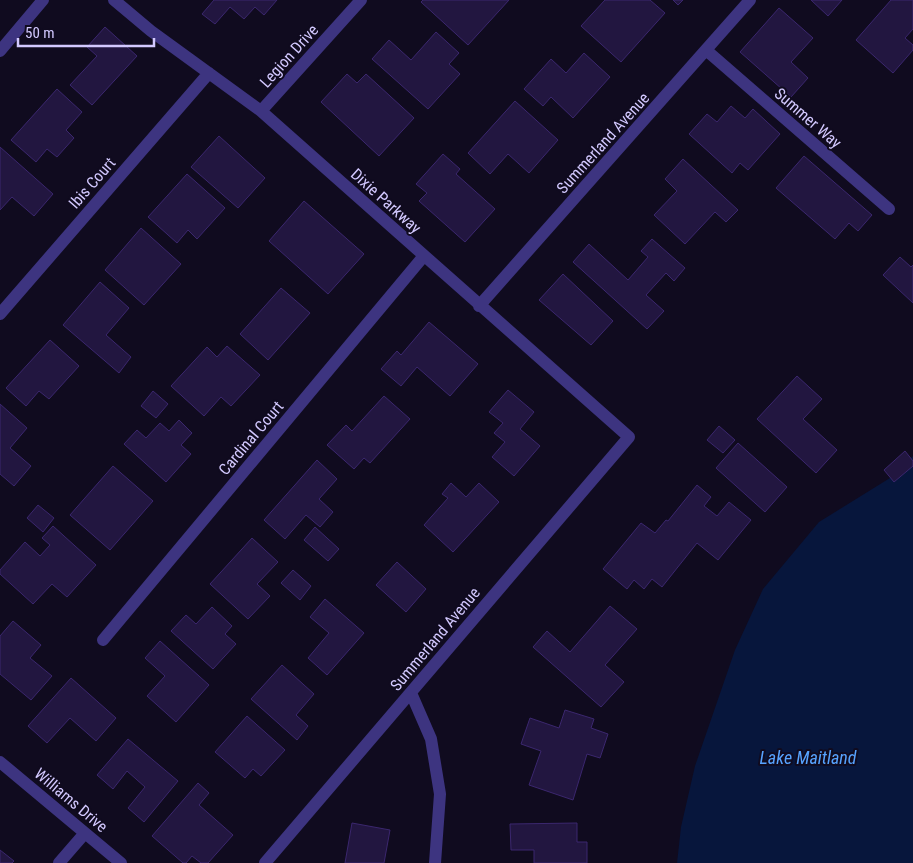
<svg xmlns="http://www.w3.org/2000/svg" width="913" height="863" font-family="'Roboto Condensed',sans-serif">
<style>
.water{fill:#07163c}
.building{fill:#221640;stroke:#3b276e}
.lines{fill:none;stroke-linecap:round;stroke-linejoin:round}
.minor{stroke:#3d3480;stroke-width:12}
.labels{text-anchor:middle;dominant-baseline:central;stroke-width:4;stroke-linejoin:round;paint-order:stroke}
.street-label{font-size:16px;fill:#d3c9ff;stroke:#100b1f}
.water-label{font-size:18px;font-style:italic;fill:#57a3ff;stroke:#100b1f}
</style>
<rect width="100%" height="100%" fill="#100b1f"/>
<!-- water -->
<path class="water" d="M913,456V863H677L681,827L695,766L735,650L763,589L819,522L890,478Z"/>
<!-- building -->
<path class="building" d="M214,0H277L264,15L255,7L244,19L230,7L215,24L202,14Z
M423,0H509L468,45L421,2Z
M605,0H650L665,13L621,62L581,26Z
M673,0H683L678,5Z
M811,0H842L828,16Z
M891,0H913V29L905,38L913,45V50L893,73L856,40Z
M779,8L813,38L791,62L808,78L791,97L740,52Z
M105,27L137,56L92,105L70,85L97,56L87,47Z
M436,32L459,53L449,64L460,74L428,109L372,59L389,40L411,60Z
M584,53L610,77L573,118L551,97L543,106L524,89L551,59L566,73Z
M347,74L357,83L366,74L414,118L379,156L321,102Z
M57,89L82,112L66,130L74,138L57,157L47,149L36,162L11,140Z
M515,101L558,140L529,173L508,154L490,174L468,153Z
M731,106L745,118L753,109L780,134L748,170L740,163L732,173L689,134L707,114L717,122Z
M219,136L265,178L238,208L191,167Z
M0,147L53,194L34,216L12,197L0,210Z
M443,154L460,169L456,174L495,209L465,242L419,201L427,193L416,184Z
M804,156L872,215L858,231L849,223L835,239L776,188Z
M683,159L738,210L726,222L715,212L685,244L654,215L677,191L665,179Z
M187,174L225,208L197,239L188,230L177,243L148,217Z
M304,201L364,254L328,294L269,241Z
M141,228L181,264L144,305L105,270Z
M652,239L685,268L674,281L666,273L646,295L664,311L647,329L573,262L589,244L628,280L648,257L641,251Z
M900,257L911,267L913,265V303L883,275Z
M563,274L613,321L591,345L539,300Z
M100,282L129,308L106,335L131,357L119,373L63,325Z
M281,288L310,313L268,360L240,334Z
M429,322L478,364L450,396L417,367L401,386L381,369L397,351L401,355Z
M50,340L79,366L49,399L39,391L26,406L6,388Z
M227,346L260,375L231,406L221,397L204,416L171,386L207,347L217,357Z
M797,376L822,399L803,419L837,450L816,473L757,419Z
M508,390L534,412L520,429L540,446L514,476L492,457L505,442L494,433L503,423L489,412Z
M153,391L168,404L156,418L141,406Z
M384,396L410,419L370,463L364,458L354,469L327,445L346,425L352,431Z
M0,404L27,428L10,448L31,466L14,486L0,474Z
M179,420L192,433L181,445L191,454L166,482L124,444L137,430L146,438L160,423L169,431Z
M719,426L735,440L723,453L707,440Z
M738,443L787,487L765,512L716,468Z
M905,451L913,461V466L894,482L884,470Z
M317,460L337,479L319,499L333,512L320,527L306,515L285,539L264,520Z
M113,466L153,501L110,550L70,515Z
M451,483L466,497L479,483L499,502L453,552L424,525L448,498L442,494Z
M697,485L711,497L704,506L717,516L729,502L751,520L718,560L697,543L662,587L652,579L644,589L634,580L627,589L603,569L641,523L655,533L666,520L668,521Z
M38,505L54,518L43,532L27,518Z
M53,526L96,565L67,597L52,584L33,604L0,574V570L25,542L40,556L50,545L42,538Z
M315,527L339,549L328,561L304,540Z
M252,538L278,562L257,584L270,596L248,619L210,584Z
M397,562L426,589L406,612L376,585Z
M293,570L311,586L300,600L281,583Z
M325,599L364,633L327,675L308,658L329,633L310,617Z
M610,606L637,629L605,665L624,682L601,707L533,647L547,631L570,652Z
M212,607L232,626L225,634L236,644L213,669L171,631L186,615L196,624Z
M13,621L41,645L30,658L52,676L31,700L0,674V636Z
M160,641L209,685L176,722L147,696L165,676L145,658Z
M282,665L314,694L296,715L308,726L297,740L251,699Z
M71,678L116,718L96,741L70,718L47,743L28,726Z
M565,710L594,719L591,728L608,734L600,758L587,754L573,800L529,785L541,751L521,744L530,718L559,728Z
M247,716L285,750L261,776L253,769L245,778L215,752Z
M128,739L178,781L144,822L128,808L145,787L127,771L113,789L97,775Z
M198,783L209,793L199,805L233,835L208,863H201L192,856L186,863H183L152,836Z
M352,823L390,830L384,863H345Z
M577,823V842H587V863H534V850H511L510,824Z
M0,850L14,861L12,863H0Z"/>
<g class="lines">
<!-- minor -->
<path class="minor" d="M114,0L151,31L261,111L629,437L265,863
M706,50L889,209
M0,51L43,0
M261,111L361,0
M479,306L750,0
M0,314L209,73
M103,640L423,257
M411,693L431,739L440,794L435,863
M0,762L121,863
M59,863L85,833"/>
</g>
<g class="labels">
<!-- street labels -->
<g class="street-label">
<text transform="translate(289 56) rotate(-48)">Legion Drive</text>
<text transform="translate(808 118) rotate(41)">Summer Way</text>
<text transform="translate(603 143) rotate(-48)">Summerland Avenue</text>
<text transform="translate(92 183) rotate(-49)">Ibis Court</text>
<text transform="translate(386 201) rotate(42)">Dixie Parkway</text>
<text transform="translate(251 438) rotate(-50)">Cardinal Court</text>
<text transform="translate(435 639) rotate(-50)">Summerland Avenue</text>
<text transform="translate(71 800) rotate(40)">Williams Drive</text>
</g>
<!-- water labels -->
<g class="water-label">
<text x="808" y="757">Lake Maitland</text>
</g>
</g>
<!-- scale -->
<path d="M18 38v8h136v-8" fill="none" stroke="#d3c9ff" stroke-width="2.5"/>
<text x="25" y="38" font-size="15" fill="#d3c9ff" stroke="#100b1f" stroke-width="4" paint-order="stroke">50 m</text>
</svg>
